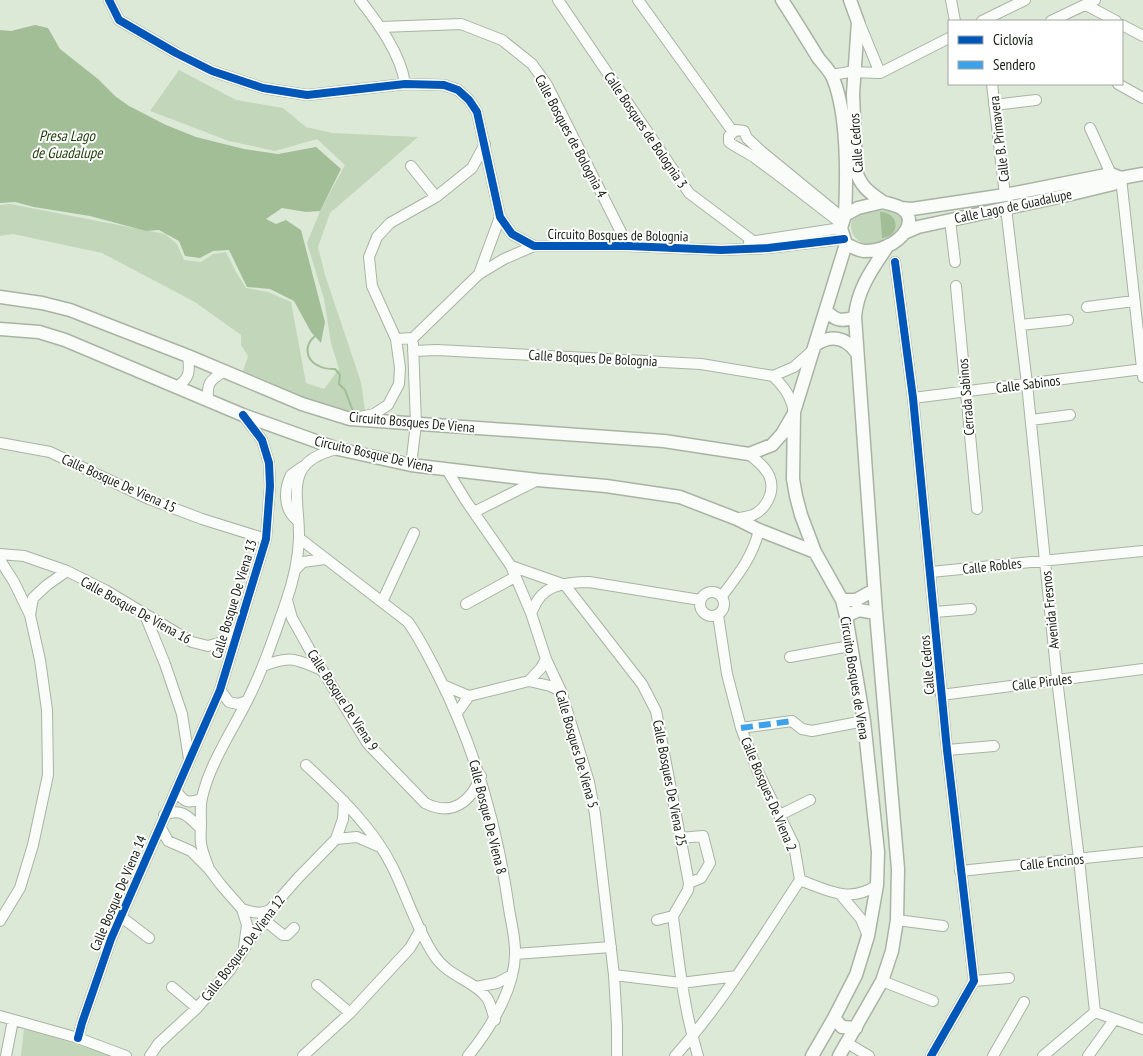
<svg xmlns="http://www.w3.org/2000/svg" width="1143" height="1056" font-family="'PT Sans Narrow',sans-serif">
<style>
.green{fill:#c2d6ba}
.water{fill:#a2be96}
.lines{fill:none;stroke-linecap:round;stroke-linejoin:round}
.stream{stroke:#a2be96;stroke-width:2}
.minor-casing{stroke:#a9b3a4;stroke-width:12}
.major-casing{stroke:#a9b3a4;stroke-width:15}
.minor{stroke:#fafcf9;stroke-width:10}
.major{stroke:#fafcf9;stroke-width:12}
.quiet{stroke:#3da2ea;stroke-width:6;stroke-dasharray:12 6;stroke-linecap:butt}
.cycleway-casing{stroke:#fff;stroke-width:11}
.cycleway{stroke:#0057b8;stroke-width:8}
.labels{text-anchor:middle;dominant-baseline:central;stroke-width:4;stroke-linejoin:round;paint-order:stroke}
.street-label{font-size:14px;fill:#182014;stroke:#fff}
.water-label{font-size:15px;font-style:italic;fill:#1c3d08;stroke:#fff}
</style>
<rect width="100%" height="100%" fill="#dce9d7"/>
<!-- green -->
<path class="green" d="M179,70L236,100L283,108L306,127L332,133L418,137L330,213L318,247L325,275L361,382L365,411H337L272,388L242,374L248,356L241,345V335L195,302L102,253L13,234L0,236V205L10,204L165,234L177,244L184,260L201,262L213,254L226,252L236,272L246,288L268,292L291,302L306,383L324,389L339,369L331,343L324,299L307,243L321,209L345,165L317,139L275,151L229,141L150,111Z
M868,208H894L906,219L895,239C887,241 876,247 868,245C856,243 848,231 852,219C855,213 863,211 868,208Z
M24,1028L114,1056H21Z"/>
<!-- water -->
<path class="water" d="M35,25L48,28L60,49L98,79L115,96L129,106L166,125L196,137L244,149L278,154L316,147L341,169L320,211L306,212L282,208L266,219L276,224L286,220L301,230L325,322L321,343L311,332L294,301L270,289L247,287L229,250L213,251L200,258L185,256L179,241L159,230L146,231L90,216L34,207L15,202L0,203V30L11,31Z
M880,212C900,212 901,237 882,238Z"/>
<g class="lines">
<!-- stream -->
<path class="stream" d="M315,336C304,345 305,360 319,366C324,369 330,369 335,369L340,375L339,384L345,390L354,414"/>
<defs>
<path id="minor" d="M109,0L119,20L176,53L212,71L263,88L307,95L405,84L444,85L458,90L469,100L477,112L500,217L512,234L534,246H628L721,250L768,248L844,239
M360,0C378,23 401,54 405,84
M558,0L689,193L753,241
M638,0L733,132
M951,0L955,21
M1086,5L1116,21
M982,21L1025,0
M1051,21L1095,0
M859,22L880,73
M1122,25L1143,36
M381,27L461,24L502,40L532,64L547,85L628,246
M832,75L849,72L880,73L949,38
M992,84L1005,195
M1118,84L1143,98
M994,105L1036,100
M1090,128L1111,174
M411,166L436,197
M1121,178L1143,377
M1006,208L1027,384L1057,679L1079,859L1095,1012
M950,220L955,262
M842,224C813,202 784,179 755,158C749,153 733,146 729,142V136L736,130L744,131L747,138L761,151L844,219
M749,242L841,228
M895,262L913,398L947,750L974,981L931,1056
M479,274L504,259L534,246
M956,286L977,509
M1087,307L1134,301
M1020,325L1068,320
M396,339L413,338L479,274L500,217
M413,351L437,350L701,364L773,376L794,367L813,350
M773,376C784,387 791,396 794,412
M176,387C190,379 190,371 188,356
M913,398L1143,369
M208,401C207,383 209,381 223,372
M360,417L374,414L388,405L399,384L400,368L396,339L372,286L369,257L377,237L390,223L436,197L472,168L485,144
M1031,420L1070,415
M0,443L50,452L149,499L202,519L266,539
M411,465L416,424L413,344
M447,470L466,501L511,566L531,613L546,659L561,691L589,782L595,814L614,975L617,1026V1056
M474,512L538,480
M737,519C742,517 748,517 753,515C766,509 775,492 770,478C767,468 757,461 749,454
M297,520C283,509 284,489 291,475L302,467
M299,538L408,622C420,639 429,657 438,675C475,748 496,821 508,902C510,919 516,938 515,955C514,990 490,1029 468,1056
M0,554L24,556L67,571L105,590L192,642L208,646L226,641L239,628
M0,560L14,582L30,615
M511,566L565,585
M296,569L303,562L325,559
M931,572L1143,551
M565,585L642,684L656,711L689,883L688,890L673,916L657,920
M700 604a12 12 0 1 1 24 0a12 12 0 1 1-24 0Z
M722,596C738,575 753,556 759,530
M287,600L292,618L311,652L368,744L425,803C452,817 471,802 481,776
M382,602L414,533
M466,604L515,577
M935,612L971,609
M531,613C534,608 536,601 541,596C551,584 574,582 589,582L700,600
M145,615L165,664L182,714L189,759
M790,657L850,646
M263,666C291,655 295,659 322,670
M529,681L541,668L546,659
M443,685L469,696L529,681L550,686L561,691
M220,690L229,702L238,704L247,701
M941,695L1143,669
M457,713L469,696
M741,728L792,721L802,729L812,731L864,721
M947,750L994,746
M306,765C338,795 372,826 392,866C406,894 417,930 434,955C448,977 474,980 487,998C491,1004 492,1012 495,1020
M176,790C183,802 188,804 201,799
M164,815C182,807 189,817 201,829
M780,815L810,800
M160,826L168,841L191,851L209,869L221,885L242,909L247,925L244,947
M680,838L703,836L710,863L701,878L689,883
M336,839L357,837L380,847
M209,869C206,860 202,852 201,843C200,837 201,830 201,824C201,816 200,806 202,798C209,765 232,731 247,701C263,670 274,636 286,602C293,582 298,561 299,539C300,497 281,461 338,449
M960,871L1143,852
M800,880C827,890 850,904 877,885
M841,895L861,919L868,936
M242,909C252,912 260,915 270,910
M120,916L149,938
M673,916C679,964 684,1010 698,1056
M263,919L283,935H287L294,928
M897,920L943,926
M0,921L20,888L33,845L48,775L47,710L40,660L30,615L33,598L47,585L67,571
M515,954L611,947
M614,975L681,983L737,976
M882,981L933,1001
M974,981L1009,978
M317,985L350,1013
M172,987L197,1008
M476,987L497,983L512,975
M1095,1012L1143,1029
M0,1016L78,1038L126,1056
M78,1038L82,1023L111,939L220,690L266,539L270,486L269,463L262,440L243,415
M847,1043L869,1056
M6,1056L13,1020
M150,1056L158,1044L197,1008L230,970L270,910L297,879L336,839L343,819L344,801
M303,1056L350,1013L410,948L421,929
M675,1056C723,1003 760,940 800,880L794,845L758,772L741,728L727,674L718,615
M993,1056L1024,1002
M1043,1056L1095,1012
M1088,1056L1114,1020"/>
<path id="major" d="M782,0C795,20 807,40 819,59C824,65 830,71 833,78C848,115 847,175 845,215
M850,0L858,22L853,94L856,171C861,187 869,192 883,202
M883,202C889,204 896,205 901,208C920,220 901,241 887,246C881,249 871,251 864,251C857,250 853,247 846,244L841,228L845,215L858,208Z
M901,208L912,209L1005,195L1111,174L1121,178
M904,233L918,227L1063,196L1113,184L1121,178L1143,174
M0,297L42,303L70,310L188,356L302,404L350,419L664,441L749,454L772,445L782,434L793,415
M826,310C835,321 842,322 855,317
M0,329L39,332L65,340L243,415L338,449L411,465L538,480L606,486L680,497L737,519L759,530L815,552
M815,345C831,334 846,337 857,353
M842,600H856L874,590
M846,616L859,610L876,613
M834,1018L842,1027L856,1028
M812,1056L834,1018L856,975L868,936L877,885L878,852L864,721L846,616L842,600L815,552L801,515L796,496L793,479L794,412L846,244
M839,1056L882,981L892,951L897,920L898,869L876,613L855,317C857,290 872,269 887,247"/>
</defs>
<!-- minor casing -->
<use href="#minor" class="minor-casing"/>
<!-- major casing -->
<use href="#major" class="major-casing"/>
<!-- minor -->
<use href="#minor" class="minor"/>
<!-- major -->
<use href="#major" class="major"/>
<!-- quiet -->
<path class="quiet" d="M741,728L792,721"/>
<defs>
<path id="cycleway" d="M109,0L119,20L176,53L212,71L263,88L307,95L405,84L444,85L458,90L469,100L477,112L500,217L512,234L534,246H628L721,250L768,248L844,239
M895,262L913,398L947,750L974,981L931,1056
M78,1038L82,1023L111,939L220,690L266,539L270,486L269,463L262,440L243,415"/>
</defs>
<!-- cycleway casing -->
<use href="#cycleway" class="cycleway-casing"/>
<!-- cycleway -->
<use href="#cycleway" class="cycleway"/>
</g>
<g class="labels">
<!-- street labels -->
<g class="street-label">
<text transform="translate(646 130) rotate(56)">Calle Bosques de Bolognia 3</text>
<text transform="translate(571 136) rotate(62)">Calle Bosques de Bolognia 4</text>
<text transform="translate(999 139) rotate(-97)">Calle B. Primavera</text>
<text transform="translate(856 143) rotate(-94)">Calle Cedros</text>
<text transform="translate(1013 206) rotate(-12)">Calle Lago de Guadalupe</text>
<text transform="translate(618 235) rotate(1)">Circuito Bosques de Bolognia</text>
<text transform="translate(593 358) rotate(3)">Calle Bosques De Bolognia</text>
<text transform="translate(1028 384) rotate(-7)">Calle Sabinos</text>
<text transform="translate(966 397) rotate(-95)">Cerrada Sabinos</text>
<text transform="translate(412 422) rotate(5)">Circuito Bosques De Viena</text>
<text transform="translate(374 454) rotate(13)">Circuito Bosque De Viena</text>
<text transform="translate(119 483) rotate(24)">Calle Bosque De Viena 15</text>
<text transform="translate(992 566) rotate(-6)">Calle Robles</text>
<text transform="translate(234 599) rotate(-73)">Calle Bosque De Viena 13</text>
<text transform="translate(136 610) rotate(29)">Calle Bosque De Viena 16</text>
<text transform="translate(1050 610) rotate(-96)">Avenida Fresnos</text>
<text transform="translate(927 665) rotate(-95)">Calle Cedros</text>
<text transform="translate(855 678) rotate(81)">Circuito Bosques de Viena</text>
<text transform="translate(1042 682) rotate(-7)">Calle Pirules</text>
<text transform="translate(343 700) rotate(57)">Calle Bosque De Viena 9</text>
<text transform="translate(577 749) rotate(74)">Calle Bosques De Viena 5</text>
<text transform="translate(670 783) rotate(79)">Calle Bosques De Viena 25</text>
<text transform="translate(769 794) rotate(67)">Calle Bosques De Viena 2</text>
<text transform="translate(488 817) rotate(76)">Calle Bosque De Viena 8</text>
<text transform="translate(1052 862) rotate(-6)">Calle Encinos</text>
<text transform="translate(118 893) rotate(-67)">Calle Bosque De Viena 14</text>
<text transform="translate(243 948) rotate(-53)">Calle Bosques De Viena 12</text>
</g>
<!-- water labels -->
<g class="water-label">
<text x="67" y="135">Presa Lago<tspan x="67" dy="17">de Guadalupe</tspan></text>
</g>
</g>
<!-- legend -->
<rect x="948" y="20" width="175" height="65" fill="#ffffff" stroke="#a3a6a1"/>
<rect x="958" y="36" width="25" height="8" fill="#0057b8" stroke="#a3a6a1"/>
<text x="993" y="45" font-size="15" fill="#182014">Ciclovía</text>
<rect x="958" y="61" width="25" height="8" fill="#3da2ea" stroke="#a3a6a1"/>
<text x="993" y="70" font-size="15" fill="#182014">Sendero</text>
</svg>
